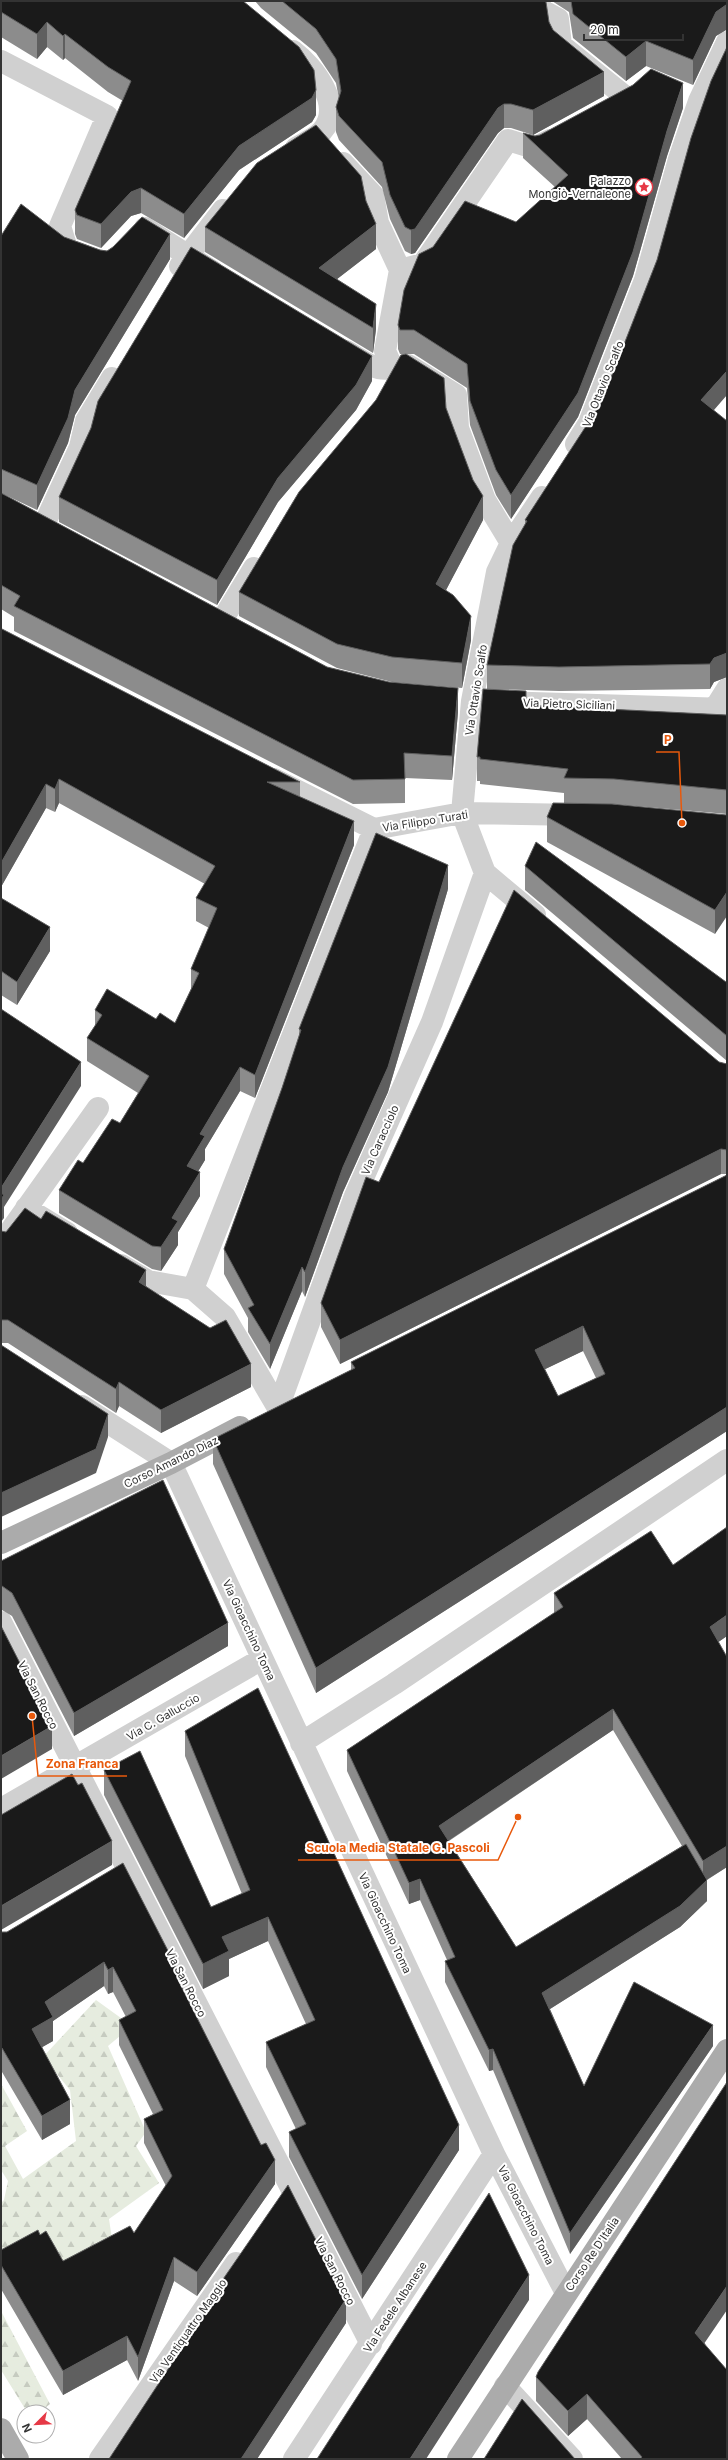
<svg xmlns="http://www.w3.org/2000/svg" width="728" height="2460" font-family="Inter,sans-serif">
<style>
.forest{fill:url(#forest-firs)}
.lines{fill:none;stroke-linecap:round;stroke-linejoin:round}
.minor{stroke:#d0d0d0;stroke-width:22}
.major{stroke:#ababab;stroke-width:22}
.wall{fill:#8c8c8c;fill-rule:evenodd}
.shaded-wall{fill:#5f5f5f}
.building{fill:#1a1a1a;stroke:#5f5f5f;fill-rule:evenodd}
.labels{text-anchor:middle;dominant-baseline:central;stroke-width:4;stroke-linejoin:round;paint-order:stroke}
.poi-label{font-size:11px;fill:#333;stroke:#fff;text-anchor:end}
.street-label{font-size:11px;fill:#333;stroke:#fff}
.leader{fill:none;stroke:#e8590c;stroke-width:1.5}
.callout-dot{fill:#e8590c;stroke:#fff;stroke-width:1.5}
.callout-label{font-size:12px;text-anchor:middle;font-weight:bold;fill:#e8590c;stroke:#fff;stroke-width:4;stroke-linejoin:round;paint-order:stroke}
</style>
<defs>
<pattern id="forest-firs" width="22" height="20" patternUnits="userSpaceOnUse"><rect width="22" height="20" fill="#e6ecdf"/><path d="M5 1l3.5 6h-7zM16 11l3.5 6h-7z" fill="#c6cbc0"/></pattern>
</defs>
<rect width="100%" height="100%" fill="#fff"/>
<!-- forest -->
<path class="forest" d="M96,2000L132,2026L108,2046L146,2132L136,2146L159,2183L109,2219L112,2239L69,2273L1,2274V2203L4,2200L8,2181L1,2170V2084L27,2131L5,2146L23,2179L76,2141L70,2090L43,2057Z
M1,2311L50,2404L40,2412H27L1,2370Z"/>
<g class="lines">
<!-- minor -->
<path class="minor" d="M540,1L538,8L558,19L561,45L627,98
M293,51C313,66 345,106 322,131C316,138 304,143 296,148
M1,61L107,116L60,226L67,249L83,255
M343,163L373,195L378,223L400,270L385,351L393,369
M145,228L212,271
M180,266L223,210
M400,270L423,264L508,140L534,148L550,140
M346,351C373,367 377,374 408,365L456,395L458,428L485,500L511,543
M576,444L589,423L645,280L679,159L699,101L727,42
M43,527L80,447L86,421L112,378
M221,622L254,568
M496,702L727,709
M715,708L727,689
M274,779L374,829L462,813L578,815
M535,915L485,873L462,813L472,701L497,572L511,543L542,497
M26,1208L67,1233
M1,1244L98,1108
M121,1265L148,1281L193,1289L225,1317L278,1408
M193,1289L374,829
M82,1406L171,1463L494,2154L566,2293
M278,1408L355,1196L432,1022L485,873
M1,1622L371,2344
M301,1743L394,1684L727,1460
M1,1809L262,1659
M505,2386L572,2459
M100,2459L236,2263
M294,2459L494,2154"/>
<!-- major -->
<path class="major" d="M1,1543L171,1463L240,1427
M1,2429L18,2459
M458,2459L727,2050"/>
</g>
<!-- wall -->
<path class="wall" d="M1,1L316,115L312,122L239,170L184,238L141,213L131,216L101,248L77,239L75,234V210L123,101L108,92L65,58L63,60L47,47L37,59L1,37Z
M255,1H544L549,22L553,30L604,96L533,135L511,128H504L498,133L415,253L411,254L405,251L390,219L382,187L339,140L336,132V107L339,99L336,83L316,53L261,8Z
M552,1H727V30H726L716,36L693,85L646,66L626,81L573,38L569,12Z
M683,108L667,156L633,276L578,417L511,519L496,495L470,425L467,388L414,354H406L446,408L483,520L446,590L471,640L462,688L392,682L337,668L239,616V592L376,400L405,354H400L398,349V325L516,222L555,187L523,158V133L535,136Z
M366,201L376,249L337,279L376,329L373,353L205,252V227Z
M1,236L64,237L100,250L170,259L75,415L68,443L37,510L1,493Z
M657,260L713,410L727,421V677L714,682L710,689L559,691L487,689V665L525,524V520L601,403Z
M372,381L356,410L278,502L217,605L59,522V497Z
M1,493L327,667L458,712L452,780L405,778V803L353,804L14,631V617L1,609Z
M1,630L300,782V797L354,845L255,1098L240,1091L205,1149V1160L198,1171L200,1196L178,1232V1245L161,1271L152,1269L59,1213V1190L120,1123L138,1093L87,1061V1038L95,1026V1010L156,1019L175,1023L191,989V969L209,928L196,921V898L205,884L59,803L55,812L46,808L1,887Z
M526,705L727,715V814L614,804L564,803V793L480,784V781H477V757Z
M726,815L715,934L547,842V817Z
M525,866L726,982L727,980V1061L525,890Z
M448,889L388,1092L343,1192L305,1297L302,1291L270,1369L248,1332V1318L224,1274V1249L282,1088L299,1037V1029Z
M1,898L50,951L17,1005L1,995Z
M719,1062L727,1064V1174H721L340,1364L321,1327V1303L379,1182Z
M727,1175V1431L316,1693L213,1464V1439L351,1370V1362ZM583,1351L596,1378L558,1396L545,1369Z
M1,1231L146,1286L251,1387L161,1433L119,1406L116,1413L8,1343H1Z
M1,1561L228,1646L74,1736L12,1616L2,1610H1Z
M673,1565L727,1636L718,1642L727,1867L707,1880V1901L680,1927L550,2009L584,2086L713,2046L570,2254L493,2070L489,2071L445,1982V1961L447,1960L420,1900L409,1904L347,1771V1750L554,1613V1593ZM613,1730L682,1846L516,1947L449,1841Z
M185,1731L459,2150L362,2299L289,2157V2132L296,2129L266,2067V2042L306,2024L268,1941L229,1959V1976L203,1989L104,1795V1770L211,1907L242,1894L185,1756Z
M1,1932L181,1985L275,2184L197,2296L174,2281L138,2381L127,2360L63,2395L1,2289V2250L40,2235L63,2261L134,2233L166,2186L144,2143V2119L153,2114L119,2045V2020L126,2017L113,1992L108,1994L104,1986L53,2021V2041L42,2047L70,2124L42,2140L2,2072Z
M219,2285L346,2323L257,2459H109L219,2292Z
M705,2343L727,2459H622L587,2419L568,2436L536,2401V2377Z"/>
<!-- shaded-wall -->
<path class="shaded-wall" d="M726,5V30L716,36L693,85V60L716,12Z
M47,22V47L37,59V34Z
M65,34V58L63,60V36Z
M646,41V66L626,81V57Z
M604,72V96L533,135V110Z
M683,83V108L667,156L633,276L578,417L511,519V495L667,131Z
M316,90V115L312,122L239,170L184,238V214L239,146Z
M504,104V128L498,133L415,253L411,254V230L498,108Z
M141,188V213L131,216L101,248V224L131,192Z
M376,224V249L319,293V268Z
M170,234V259L75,415L68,443L37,510V485L75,390Z
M376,304V329L373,353V328Z
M372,356V381L356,410L278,502L217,605V580L278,478Z
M727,371V395L701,425V400Z
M483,496V520L436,609V584Z
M471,616V640L462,688V663Z
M727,653V677L714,682L710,689V664L714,658Z
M458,688V712L452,780V756Z
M59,779V803L55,812V789Z
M46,784V808L1,887V863Z
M354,821V845L255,1098V1075Z
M448,865V889L388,1092L343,1192L305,1297V1272Z
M727,892V916L715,934V910Z
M50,927V951L17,1005V982Z
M81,1062V1086L4,1207V1218L1,1222V1188Z
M240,1067V1091L205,1149V1160L187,1190V1166L200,1134Z
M721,1149V1174L340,1364V1340Z
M200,1172V1196L178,1232V1245L161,1271V1247L172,1218Z
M302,1267V1291L270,1369V1344Z
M146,1270V1293L139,1282Z
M583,1326V1351L535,1374V1350Z
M251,1364V1387L161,1433V1410Z
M119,1382V1406L116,1413V1389Z
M727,1407V1431L316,1693V1668Z
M108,1414V1437L96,1473L1,1517V1493Z
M1,1586H2V1610H1Z
M727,1615V1636L710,1648V1627Z
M228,1623V1646L74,1736V1713Z
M613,1709V1730L439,1847V1826Z
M52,1726V1749L1,1779V1756Z
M112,1841V1865L1,1930V1906Z
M727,1846V1867L703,1882V1861Z
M420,1879V1900L409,1904V1883Z
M707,1880V1901L680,1927L542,2014V1993Z
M268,1917V1941L229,1959V1976L203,1989V1964L222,1937Z
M104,1962V1986L53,2021V2041L32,2053V2029L45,2002Z
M113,1967V1992L108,1994V1970Z
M181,1976V2000L177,1978Z
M713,2025V2046L570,2254V2233Z
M2,2048V2072L1,2073V2049Z
M493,2049V2070L489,2071V2050Z
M70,2100V2124L42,2140V2116Z
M459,2125V2150L362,2299V2275Z
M275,2160V2184L197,2296V2272Z
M174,2257V2281L138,2381V2357Z
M529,2275V2300L426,2459H410Z
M727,2286V2310L695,2357V2333Z
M346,2299V2323L257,2459H241Z
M127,2336V2360L63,2395V2371Z
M587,2394V2419L568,2436V2411Z"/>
<!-- building -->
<path class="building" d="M1,1H243L299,47L314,70L316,90L312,98L239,146L184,214L141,188L131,192L101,224L77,215L75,210L131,81L108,67L65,34L63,36L47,22L37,34L1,12Z
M282,1H544L546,2L549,22L553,30L604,72L533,110L511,104H504L498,108L415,229L411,230L405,227L390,195L382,162L339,116L336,107L341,91L336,59L316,29Z
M571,1H727V5H726L716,12L693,60L646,41L626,57L573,14Z
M727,47V371L701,400L727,421V653L714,658L710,664L559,667L487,665L513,545L527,521L525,520L601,403L657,260L691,138L711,81Z
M651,69L683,83L667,131L633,252L578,393L511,495L496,470L470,401L467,364L414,330H400L398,325L404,290L419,254L433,247L465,201L516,222L568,175L523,133L535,136L540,135L633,85Z
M316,125L361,176L366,201L376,224L319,268L376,304L373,328L205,227L257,163Z
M21,204L64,237L100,250L107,251L113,247L142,217L170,234L75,390L68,418L37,485L1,469V236Z
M191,247L372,356L356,385L278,478L217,580L59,497L91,428L98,401Z
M406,354L444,378L446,408L473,480L483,496L436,584L453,595L471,616L462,663L392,657L337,644L239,592L299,492L376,400L401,355Z
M1,493L327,667L389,682L458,688L452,756L404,753L405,779L353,780L14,606L20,596L1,585Z
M2,629L300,782H267L354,821L255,1075L240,1067L200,1134L205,1136L187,1166L200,1172L172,1218L178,1221L161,1247L152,1246L59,1190L78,1160L83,1163L112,1119L120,1123L149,1076L87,1038L102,1015L95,1010L107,989L156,1019L160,1013L175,1023L199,973L191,969L217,908L196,898L215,866L59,779L55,789L46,784L1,863V630Z
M483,689L526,691V705L727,715V790L614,779L564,778L568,769L480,759V757H477Z
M553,803L612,804L727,815V892L715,910L547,817Z
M376,833L448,865L388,1067L343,1167L305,1272L302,1267L270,1344L248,1308L254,1305L224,1249L282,1088L301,1030L299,1029Z
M536,842L726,982L727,980V1036L525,866Z
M514,890L719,1062L727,1064V1150L721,1149L340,1340L321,1303L366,1177L379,1182Z
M1,898L50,927L17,982L1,971Z
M1,1009L81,1062L1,1188Z
M727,1175V1407L316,1668L213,1439L355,1368L351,1362ZM583,1326L605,1374L558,1396L535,1350Z
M1,1193L4,1195L1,1199Z
M25,1208L41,1219L46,1211L146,1270L139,1282L210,1328L226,1320L251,1364L161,1410L119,1382L116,1389L8,1320H1V1231L6,1232Z
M1,1345L108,1414L96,1449L1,1493Z
M163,1480L228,1623L74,1713L12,1593L2,1586H1V1561Z
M727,1527V1615L710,1627L727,1657V1846L703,1861L613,1709L439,1826L516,1947L686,1844L707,1880L680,1906L542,1993L584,2086L634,1982L713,2025L570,2233L493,2049L489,2050L445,1961L455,1957L420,1879L409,1883L347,1750L563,1607L554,1593L651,1531L673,1565Z
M1,1626L52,1726L1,1756Z
M258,1688L459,2125L362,2275L289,2132L306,2124L266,2042L315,2020L268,1917L222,1937L229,1951L203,1964L104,1770L140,1751L211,1907L250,1890L185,1731Z
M72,1774L78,1785L82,1783L112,1841L1,1906V1815Z
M123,1863L181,1976L177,1978L261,2145L266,2143L275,2160L197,2272L174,2257L138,2357L127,2336L63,2371L1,2265V2250L38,2230L40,2235L46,2231L63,2261L130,2226L134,2233L172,2176L144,2119L163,2110L119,2020L136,2011L113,1967L108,1970L104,1962L45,2002L53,2017L32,2029L70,2100L42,2116L2,2048L1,2049V1932H7Z
M727,2082V2286L695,2333L727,2370V2459H640L642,2457L587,2394L568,2411L536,2377L538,2372Z
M288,2185L346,2299L241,2459H109L222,2287L219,2285Z
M489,2193L529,2275L410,2459H317Z
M522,2399L575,2459H484Z"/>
<!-- icons -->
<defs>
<symbol id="sight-ring" viewBox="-11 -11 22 22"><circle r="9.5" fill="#fff" stroke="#e63946" stroke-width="1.5"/><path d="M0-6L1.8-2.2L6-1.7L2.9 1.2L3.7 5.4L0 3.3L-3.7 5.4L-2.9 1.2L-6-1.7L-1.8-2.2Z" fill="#e63946"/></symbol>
</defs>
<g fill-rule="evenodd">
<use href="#sight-ring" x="634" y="177" width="20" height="20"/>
</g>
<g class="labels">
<!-- poi labels -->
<g class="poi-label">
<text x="631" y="181">Palazzo<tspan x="631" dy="13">Mongiò-Vernaleone</tspan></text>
</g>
<!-- street labels -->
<g class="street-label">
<text transform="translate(603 384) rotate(-68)">Via Ottavio Scalfo</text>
<text transform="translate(476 690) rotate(-81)">Via Ottavio Scalfo</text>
<text transform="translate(569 704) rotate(2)">Via Pietro Siciliani</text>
<text transform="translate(425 821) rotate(-9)">Via Filippo Turati</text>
<text transform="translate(380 1140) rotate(-66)">Via Caracciolo</text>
<text transform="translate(171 1462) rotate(-26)">Corso Amando Diaz</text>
<text transform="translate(249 1630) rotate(65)">Via Gioacchino Toma</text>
<text transform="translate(38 1695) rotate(63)">Via San Rocco</text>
<text transform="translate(163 1717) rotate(-30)">Via C. Galluccio</text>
<text transform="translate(385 1923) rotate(65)">Via Gioacchino Toma</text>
<text transform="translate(186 1983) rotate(63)">Via San Rocco</text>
<text transform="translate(526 2215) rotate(63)">Via Gioacchino Toma</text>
<text transform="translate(592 2254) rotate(-56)">Corso Re D'Italia</text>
<text transform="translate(335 2271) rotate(63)">Via San Rocco</text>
<text transform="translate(395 2307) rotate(-57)">Via Fedele Albanese</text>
<text transform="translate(188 2331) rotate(-55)">Via Ventiquattro Maggio</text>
</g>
</g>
<!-- callouts -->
<path class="leader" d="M682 823L679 752H656M32 1716L38 1776H127M518 1817L498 1860H298"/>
<g class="callout-dot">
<circle cx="682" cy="823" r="4"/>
<circle cx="32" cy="1716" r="4"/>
<circle cx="518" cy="1817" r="4"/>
</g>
<g class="callout-label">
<text x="668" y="744">P</text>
<text x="82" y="1768">Zona Franca</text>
<text x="398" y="1852">Scuola Media Statale G. Pascoli</text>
</g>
<!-- border -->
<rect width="728" height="2460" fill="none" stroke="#333333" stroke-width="4"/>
<!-- north arrow -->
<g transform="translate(36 2424) rotate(246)"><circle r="19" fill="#ffffff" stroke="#adadad"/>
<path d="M0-3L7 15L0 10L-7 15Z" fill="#e63946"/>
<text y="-6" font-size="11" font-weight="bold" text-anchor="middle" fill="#333333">N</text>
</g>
<!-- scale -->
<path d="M584 34v6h99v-6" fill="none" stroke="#333333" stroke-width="2"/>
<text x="590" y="34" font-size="12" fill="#333333" stroke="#ffffff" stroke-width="3" paint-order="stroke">20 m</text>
</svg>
